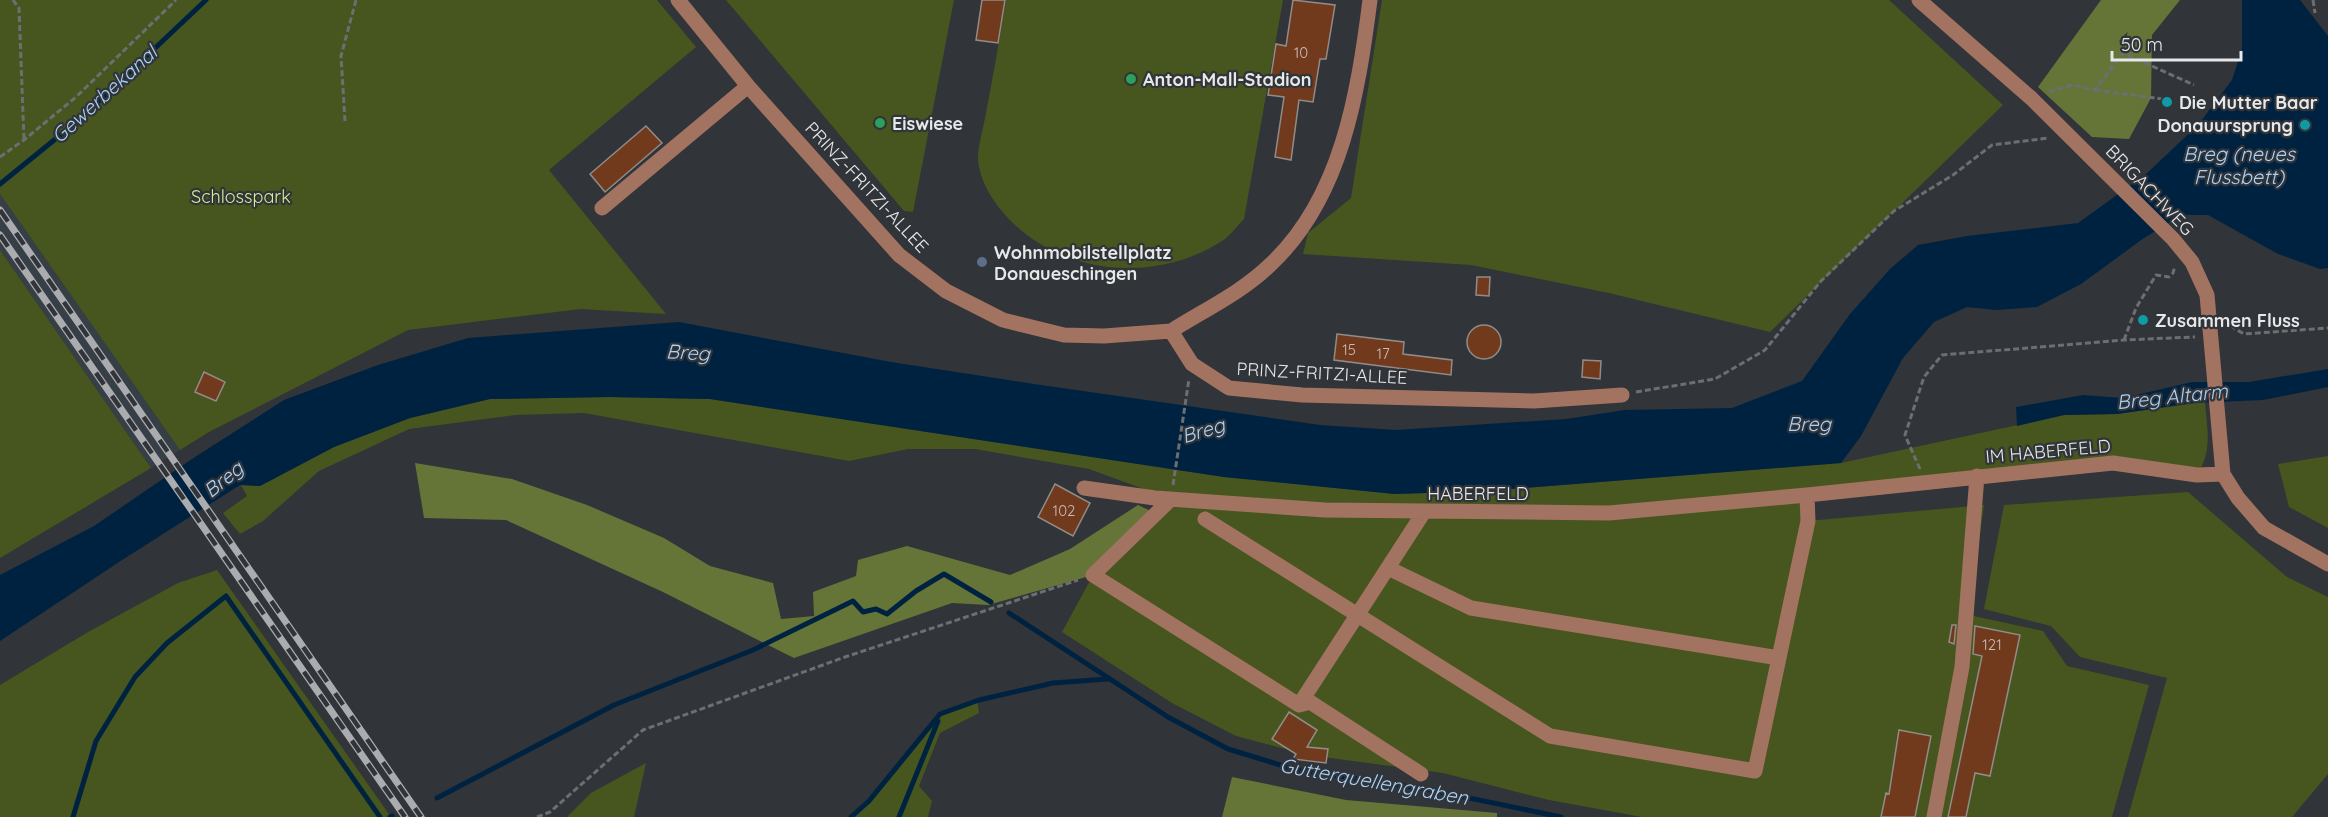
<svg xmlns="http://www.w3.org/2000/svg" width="2328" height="817" font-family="Quicksand,sans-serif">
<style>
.built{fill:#363e46}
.green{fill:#47561e}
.forest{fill:#657538}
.water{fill:#002241}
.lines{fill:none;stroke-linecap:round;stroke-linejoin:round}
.stream{stroke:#002241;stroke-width:5}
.building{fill:#723a1d;stroke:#918c89;stroke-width:1.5}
.path{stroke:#6c6e72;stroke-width:3;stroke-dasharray:6 3;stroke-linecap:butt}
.minor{stroke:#a37361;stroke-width:15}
.rail-casing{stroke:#aaacaf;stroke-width:7}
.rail{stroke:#313438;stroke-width:4.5;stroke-dasharray:14;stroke-linecap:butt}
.leisure-dot{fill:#2e9e5b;stroke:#313438;stroke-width:2}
.culture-dot{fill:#0f9aa8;stroke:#313438;stroke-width:2}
.service-dot{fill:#5c6f8a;stroke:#313438;stroke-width:2}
.labels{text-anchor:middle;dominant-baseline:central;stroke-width:4.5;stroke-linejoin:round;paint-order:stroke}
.number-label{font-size:15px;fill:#c9bcb7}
.poi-label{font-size:18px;font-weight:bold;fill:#e6e8ea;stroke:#313438;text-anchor:start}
.street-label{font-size:18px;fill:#e6e8ea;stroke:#313438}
.park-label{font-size:18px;fill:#d3ee93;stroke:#313438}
.water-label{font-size:20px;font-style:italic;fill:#a9d2fa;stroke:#313438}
</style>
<rect width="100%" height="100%" fill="#313438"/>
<!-- built -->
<path class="built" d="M0,194L180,450L151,468L0,250Z"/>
<!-- green -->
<path class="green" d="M0,0H657L696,47L549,170L666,314L581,309L408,330L209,432L180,450L0,194Z
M726,0H954L913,212L904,211Z
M1006,0H1283L1244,219C1237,226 1230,236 1222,241C1157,283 1065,276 1011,221C995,205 979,182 978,158C978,144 984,126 986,113C993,75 1000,38 1006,0Z
M1382,0H1889L2003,105L1770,332L1609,293L1471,265L1303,254L1308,233L1351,198Z
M0,250L151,468L0,558Z
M610,397L710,399L1224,477L1395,494L1486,491L1841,463L2064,415L2117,414L2205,402C2207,430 2213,450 2197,475L2113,463L1807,495L1808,521L1984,505L1969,615L2043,631L2067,666L2149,685L2112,817H1642L1549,800L1443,773L1308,755L1236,736L1172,703L1062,632L1093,575L1171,499L1089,469L975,449H908L849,461L584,413L515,415L409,429L319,471L263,521L240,534L223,513L247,496L241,485L260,486L334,447L410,418L490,399Z
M2328,456V528L2289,507L2278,464Z
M2188,492L2287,577L2328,597V774L2292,817H2128L2167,678L2080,657L2051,626L1984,609L2004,505Z
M217,570L391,817H0V685L88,632L178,583Z
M977,699L979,713L940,733L919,786L932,801L928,817H849L868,800L939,713Z
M646,763L634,817H567L591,793Z"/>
<!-- forest -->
<path class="forest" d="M2101,0H2180L2152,35L2151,98L2129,139L2092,137L2038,87Z
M415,463L512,479L587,505L664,538L710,566L773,583L781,619L814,616L813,592L856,576L858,560L907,546L1010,575L1070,549L1138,505L1155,513L1093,575L988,605L952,603L794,658L663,592L506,520L424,518Z
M1232,777L1346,800L1497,813V817H1222Z"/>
<!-- water -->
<path class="water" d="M2242,0H2300L2328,36V268L2320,269L2278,254L2208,215H2182L2144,238L2081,284L2037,307L1996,310L1967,307L1934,322L1903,358L1861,436L1841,463L1486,491L1395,494L1224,477L710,399L610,397L490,399L410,418L334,447L260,486L240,485L119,562L0,641V575L94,526L192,459L284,400L378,365L468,338L679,322L891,362L1041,385L1320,425L1396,430L1566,419L1625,410L1732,408L1802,381L1850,314L1890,269L1918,245L1967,236L2078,223L2146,174L2198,125L2232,80L2242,49Z
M2328,369V387L2263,400L2192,403L2117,414L2064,415L2017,426L2016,407L2083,395L2123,398L2192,382H2249Z"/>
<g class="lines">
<!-- stream -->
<path class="stream" d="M0,184L80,119L206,0
M1009,613L1168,717L1228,749L1297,770L1426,789L1561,817
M437,798L614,705L753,650L853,601L863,612L876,609L887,614L916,591L944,574L991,602
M73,817L96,741L135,677L167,643L226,596L380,817
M390,817L392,816
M851,817L869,801L940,714L979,700L1053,683L1108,679
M899,817L938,721"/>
</g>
<!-- building -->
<path class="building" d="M982,0H1005L998,43L976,40Z
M1293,0L1335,5L1326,59H1320L1313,102L1299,100L1291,160L1275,157L1284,97L1268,95L1276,44L1286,46Z
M646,126L662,143L605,192L590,174Z
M1477,277H1490L1489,296L1476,295Z
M1467 342a17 17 0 1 1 34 0a17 17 0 1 1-34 0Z
M1337,334L1404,342L1403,354L1452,360L1451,375L1334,360Z
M1583,360L1601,361L1600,379L1582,377Z
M204,372L225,382L216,401L195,392Z
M1055,484L1090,503L1073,536L1038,517Z
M1952,625H1956L1954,644L1949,642Z
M1975,626L2020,635L1990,776L1975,773L1966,817H1948L1982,656L1973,654Z
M1289,712L1317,730L1307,747L1328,749L1326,763L1293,759L1296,754L1272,739Z
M1899,730L1931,736L1915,817H1881L1886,793L1889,794Z"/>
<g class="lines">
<!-- path -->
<path class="path" d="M13,0L19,8L24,140
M2313,0L2315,13
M2095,90L2170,100
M2049,92L2072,85L2095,90L2123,53L2194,85
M345,121L341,56L356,0
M0,157L24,140L76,97L176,0
M2226,318L2229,325L2244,334L2328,328
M2124,340L2136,308L2156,275L2169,277L2173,273L2175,266
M1636,392L1715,379L1765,350L1821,281L1894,211L1953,175L1992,145L2049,138
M1920,469L1905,435L1924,377L1942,355L2124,340L2195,337
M1173,485L1189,379
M537,817L550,812L643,730L845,657L1078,580"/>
<!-- minor -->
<path class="minor" d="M678,0L748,86L899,255L946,291L1003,320L1064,335L1104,336L1171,331L1192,364L1229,388L1302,395L1534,401L1622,395
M1919,0L2031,98L2173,239L2192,262L2207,295L2223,474L2238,498L2264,528L2328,564
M602,208L748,86
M1171,331C1204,310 1241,293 1270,265C1342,198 1358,93 1370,0
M1084,488L1155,498L1325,510L1609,513L1807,495L2113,463L2197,475L2223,474
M1171,499L1093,575L1299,705L1310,702L1421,774
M1205,519L1550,736L1755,771L1808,521L1807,495
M1388,568L1471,608L1779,658
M1299,705L1424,512
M1934,817L1962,667L1977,476"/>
<defs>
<path id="rail" d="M0,210L421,817
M0,235L405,817"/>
</defs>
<!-- rail casing -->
<use href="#rail" class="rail-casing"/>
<!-- rail -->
<use href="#rail" class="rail"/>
</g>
<!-- markers -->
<g class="leisure-dot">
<circle cx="1131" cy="79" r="6"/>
<circle cx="880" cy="123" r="6"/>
</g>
<g class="culture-dot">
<circle cx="2167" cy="102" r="6"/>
<circle cx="2305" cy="125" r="6"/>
<circle cx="2143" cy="320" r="6"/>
</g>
<circle class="service-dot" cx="982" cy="262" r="6"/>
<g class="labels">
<!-- number labels -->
<g class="number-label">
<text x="1301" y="52">10</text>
<text x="1349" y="349">15</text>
<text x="1383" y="353">17</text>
<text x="1064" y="510">102</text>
<text x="1992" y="644">121</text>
</g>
<!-- poi labels -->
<g class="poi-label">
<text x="1143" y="79">Anton-Mall-Stadion</text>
<text x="2179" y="102">Die Mutter Baar</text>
<text x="892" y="123">Eiswiese</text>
<text x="2293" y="125" text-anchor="end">Donauursprung</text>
<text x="994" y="252">Wohnmobilstellplatz<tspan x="994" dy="21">Donaueschingen</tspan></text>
<text x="2155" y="320">Zusammen Fluss</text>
</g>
<!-- street labels -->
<g class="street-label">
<text transform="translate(867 187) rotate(47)">PRINZ-FRITZI-ALLEE</text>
<text transform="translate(2150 190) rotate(46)">BRIGACHWEG</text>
<text transform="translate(1322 373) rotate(3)">PRINZ-FRITZI-ALLEE</text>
<text transform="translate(2048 451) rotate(-5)">IM HABERFELD</text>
<text x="1478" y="493">HABERFELD</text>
</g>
<!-- park labels -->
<g class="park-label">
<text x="241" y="196">Schlosspark</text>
</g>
<!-- water labels -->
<g class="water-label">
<text transform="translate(104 94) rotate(-42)">Gewerbekanal</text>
<text x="2239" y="153">Breg (neues<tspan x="2239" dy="23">Flussbett)</tspan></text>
<text transform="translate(688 352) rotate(3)">Breg</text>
<text transform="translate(2172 396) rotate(-6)">Breg Altarm</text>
<text x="1809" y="423">Breg</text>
<text transform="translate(1203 430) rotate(-17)">Breg</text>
<text transform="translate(223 479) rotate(-39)">Breg</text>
<text transform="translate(1374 781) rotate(10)">Gutterquellengraben</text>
</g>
</g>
<!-- scale -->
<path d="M2112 51v9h129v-9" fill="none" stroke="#e6e8ea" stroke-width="3"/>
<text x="2121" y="51" font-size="18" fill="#e6e8ea" stroke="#313438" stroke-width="4.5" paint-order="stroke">50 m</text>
</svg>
